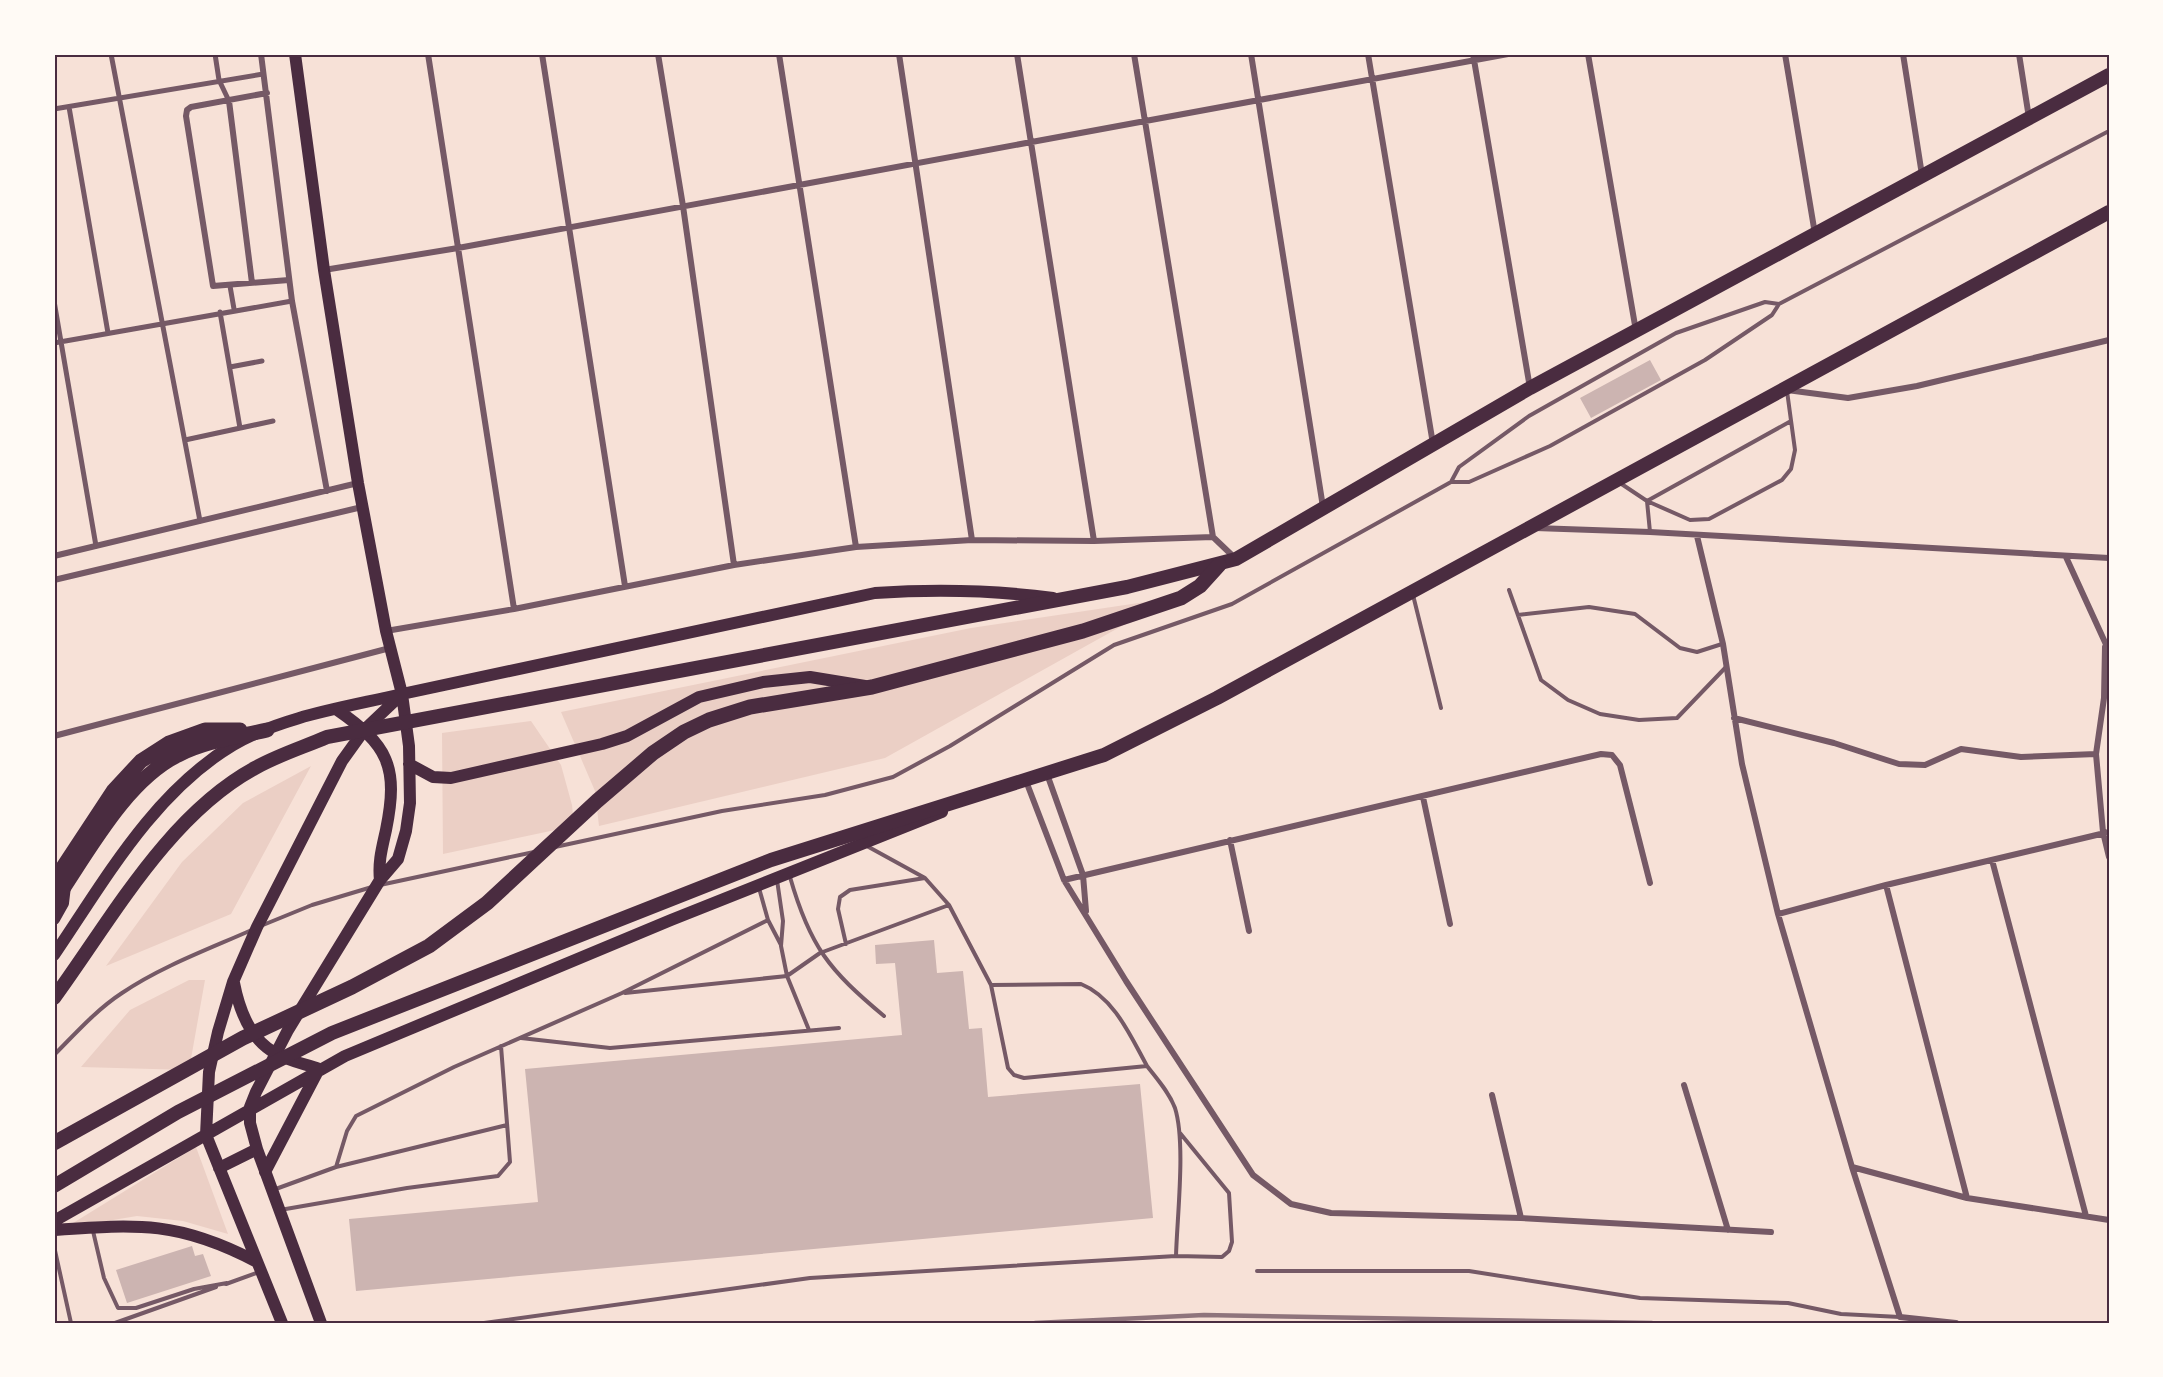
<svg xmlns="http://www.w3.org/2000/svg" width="2163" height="1377" font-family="Georgia,serif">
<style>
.green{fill:#ebcfc5}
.building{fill:#ccb4b1}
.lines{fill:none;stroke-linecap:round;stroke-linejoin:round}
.service{stroke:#755966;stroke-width:4}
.pedestrian{stroke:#755966;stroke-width:5}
.minor{stroke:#755966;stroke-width:6}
.secondary{stroke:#4a2c40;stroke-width:12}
.trunk{stroke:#4a2c40;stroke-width:14}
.motorway{stroke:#4a2c40;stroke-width:15}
.rail{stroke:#8f747c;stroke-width:4.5}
.neatline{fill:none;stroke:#4a2c40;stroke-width:2}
</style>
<rect width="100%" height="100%" fill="#f7e1d7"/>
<!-- green -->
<path class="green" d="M1172,598L885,758L599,826L595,791L561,712L971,628Z
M531,721L561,765L572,805L574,826L443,854L442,733Z
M311,766L231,914L106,966L182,862L243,803Z
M189,980H205L189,1070L81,1067L130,1010Z
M196,1147L228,1234L183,1221L137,1216L65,1228Z"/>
<!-- building -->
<path class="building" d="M1650,360L1661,380L1591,418L1580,398Z
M934,940L937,973L963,971L969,1029L982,1028L988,1097L1140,1084L1153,1218L356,1291L349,1219L538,1202L525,1069L902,1035L895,963L876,964L875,945Z
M192,1246L195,1256L203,1254L211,1276L127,1303L116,1270Z"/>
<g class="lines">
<!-- service -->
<path class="service" d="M1451,482L1459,467L1529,416L1676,333L1765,302L1779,304
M1620,483L1647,501L1690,520L1709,519L1782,480L1791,469L1795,450L1787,391
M1650,532L1647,501L1791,421
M1509,590L1541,680L1568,700L1600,714L1639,720L1677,718L1726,667
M1413,595L1441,708
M1518,615L1589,607L1635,614L1680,648L1697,652L1722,644
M865,845L925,878L949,905L991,985L1008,1068L1014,1075L1024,1078L1147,1066C1131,1037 1114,997 1081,984L991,985
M555,847L722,811L825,795L893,777L950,746L1114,645L1232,604L1451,482H1469L1550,446L1705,360L1772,315L1779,304L2109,131
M790,877C810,947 829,970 884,1016
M777,880L783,921L781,946L787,976L809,1030
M380,885L534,852
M759,888L768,920L781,945
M263,925L312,905L372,887
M846,944L838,909L840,897L850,890L925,878
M625,993L787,976L820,953L949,905
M521,1038L610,1048L839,1028
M54,1055C75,1034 96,1010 122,993C162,966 209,949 254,929
M1147,1066C1157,1079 1169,1092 1175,1108C1186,1143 1177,1217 1176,1256
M336,1167L347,1131L356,1116L454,1067L622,993L768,920
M273,1190L336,1167L507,1125
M280,1210L407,1188L498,1176L510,1162L501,1046
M93,1231L104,1278L118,1308H136L194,1289L227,1283
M54,1246L71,1323
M1257,1271H1469L1640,1298L1788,1303L1841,1314L1900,1317
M226,1284L259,1272
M115,1323L216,1287
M484,1323L810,1278L1176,1256L1222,1257L1229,1251L1232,1242L1229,1193L1180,1133"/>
<!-- pedestrian -->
<path class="pedestrian" d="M111,54L200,521
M215,54L219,80L229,101
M69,107L108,333
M54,109L263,74
M230,286L234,309
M54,301L96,546
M220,312L240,428
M54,343L292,301
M230,367L262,361
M185,440L273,421"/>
<!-- minor -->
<path class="minor" d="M261,54L292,301L327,491
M428,54L514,609
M542,54L625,586
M658,54L683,206L734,565
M779,54L856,547
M899,54L972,540
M1017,54L1094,541
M1134,54L1213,537L1236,559
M1251,54L1323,507
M1368,54L1433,444
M1473,54L1530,388
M1588,54L1636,331
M1785,54L1815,234
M1903,54L1922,175
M2019,54L2029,118
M267,93L191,107L187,110L186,116L213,286L289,280
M229,101L252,283
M324,270L458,248L1508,54
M1787,390L1848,398L1917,386L2109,340
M1535,528L1650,532L2109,558
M1697,536L1723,644L1742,764L1778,914L1852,1167L1900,1317L1956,1323
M54,556L358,483
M2066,557L2109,651
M54,580L362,507
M386,631L514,609L734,565L856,547L972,540L1094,541L1213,537
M2105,647L2104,698L2096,754L2103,832L2109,857
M1734,718L1834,743L1899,764L1925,765L1961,749L2021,757L2096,754
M54,736L390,648
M1047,774L1083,875L1086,911
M1026,781L1064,880L1126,981L1253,1175L1291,1204L1331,1213L1521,1218L1771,1232
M1423,797L1450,924
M1230,840L1249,931
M1992,860L2086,1216
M1064,880L1601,754L1612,755L1620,765L1650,883
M1886,885L1967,1198
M1778,914L1886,885L2109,832
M1684,1085L1728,1230
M1492,1095L1521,1218
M1852,1167L1967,1198L2109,1220"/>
<!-- secondary -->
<path class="secondary" d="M295,54L324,270L358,483L386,631L402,694L409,746L410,803L406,831L398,859L380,880L288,1030L256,1092L250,1107V1123L257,1149L321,1323
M336,709C388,745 399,766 386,830C382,848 378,862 380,880
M409,764L433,777L451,778L602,744L627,736L699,697L763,682L810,677L865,686
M54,919L63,903L65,886
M54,955C105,880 153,793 233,745C283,716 347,707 402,694L875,593C936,589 993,590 1053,598
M234,983C239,1009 250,1039 275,1053C288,1061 305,1064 319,1069L265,1172
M219,1168L257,1149
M54,1221L345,1056L671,920L942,812
M54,1230C139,1224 179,1221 257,1262
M282,1323L206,1135L209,1072L218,1032L233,982L257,927L342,761L365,729L401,695"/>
<!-- trunk -->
<path class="trunk" d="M54,998C111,920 168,815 255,768C278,755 304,747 327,737L1127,587L1236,559L1530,388L2109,75
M54,1186L178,1112L332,1033L771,860L1104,755L1217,698L2109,212"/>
<!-- motorway -->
<path class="motorway" d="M54,881L114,790L141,761L169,743L205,730H240
M54,902C87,854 125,781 178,755C205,741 237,737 267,730
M54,1143L243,1038L352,987L429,946L487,903L597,801L653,753L684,732L709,720L750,707L872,687L1083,631L1181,598L1200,586L1219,565"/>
<!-- rail -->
<path class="rail" d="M1035,1323L1204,1315L1652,1323"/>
</g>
<!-- border -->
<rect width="2163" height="1377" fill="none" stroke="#fffaf5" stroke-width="111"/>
<rect x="56" y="56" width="2052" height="1266" class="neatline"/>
</svg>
